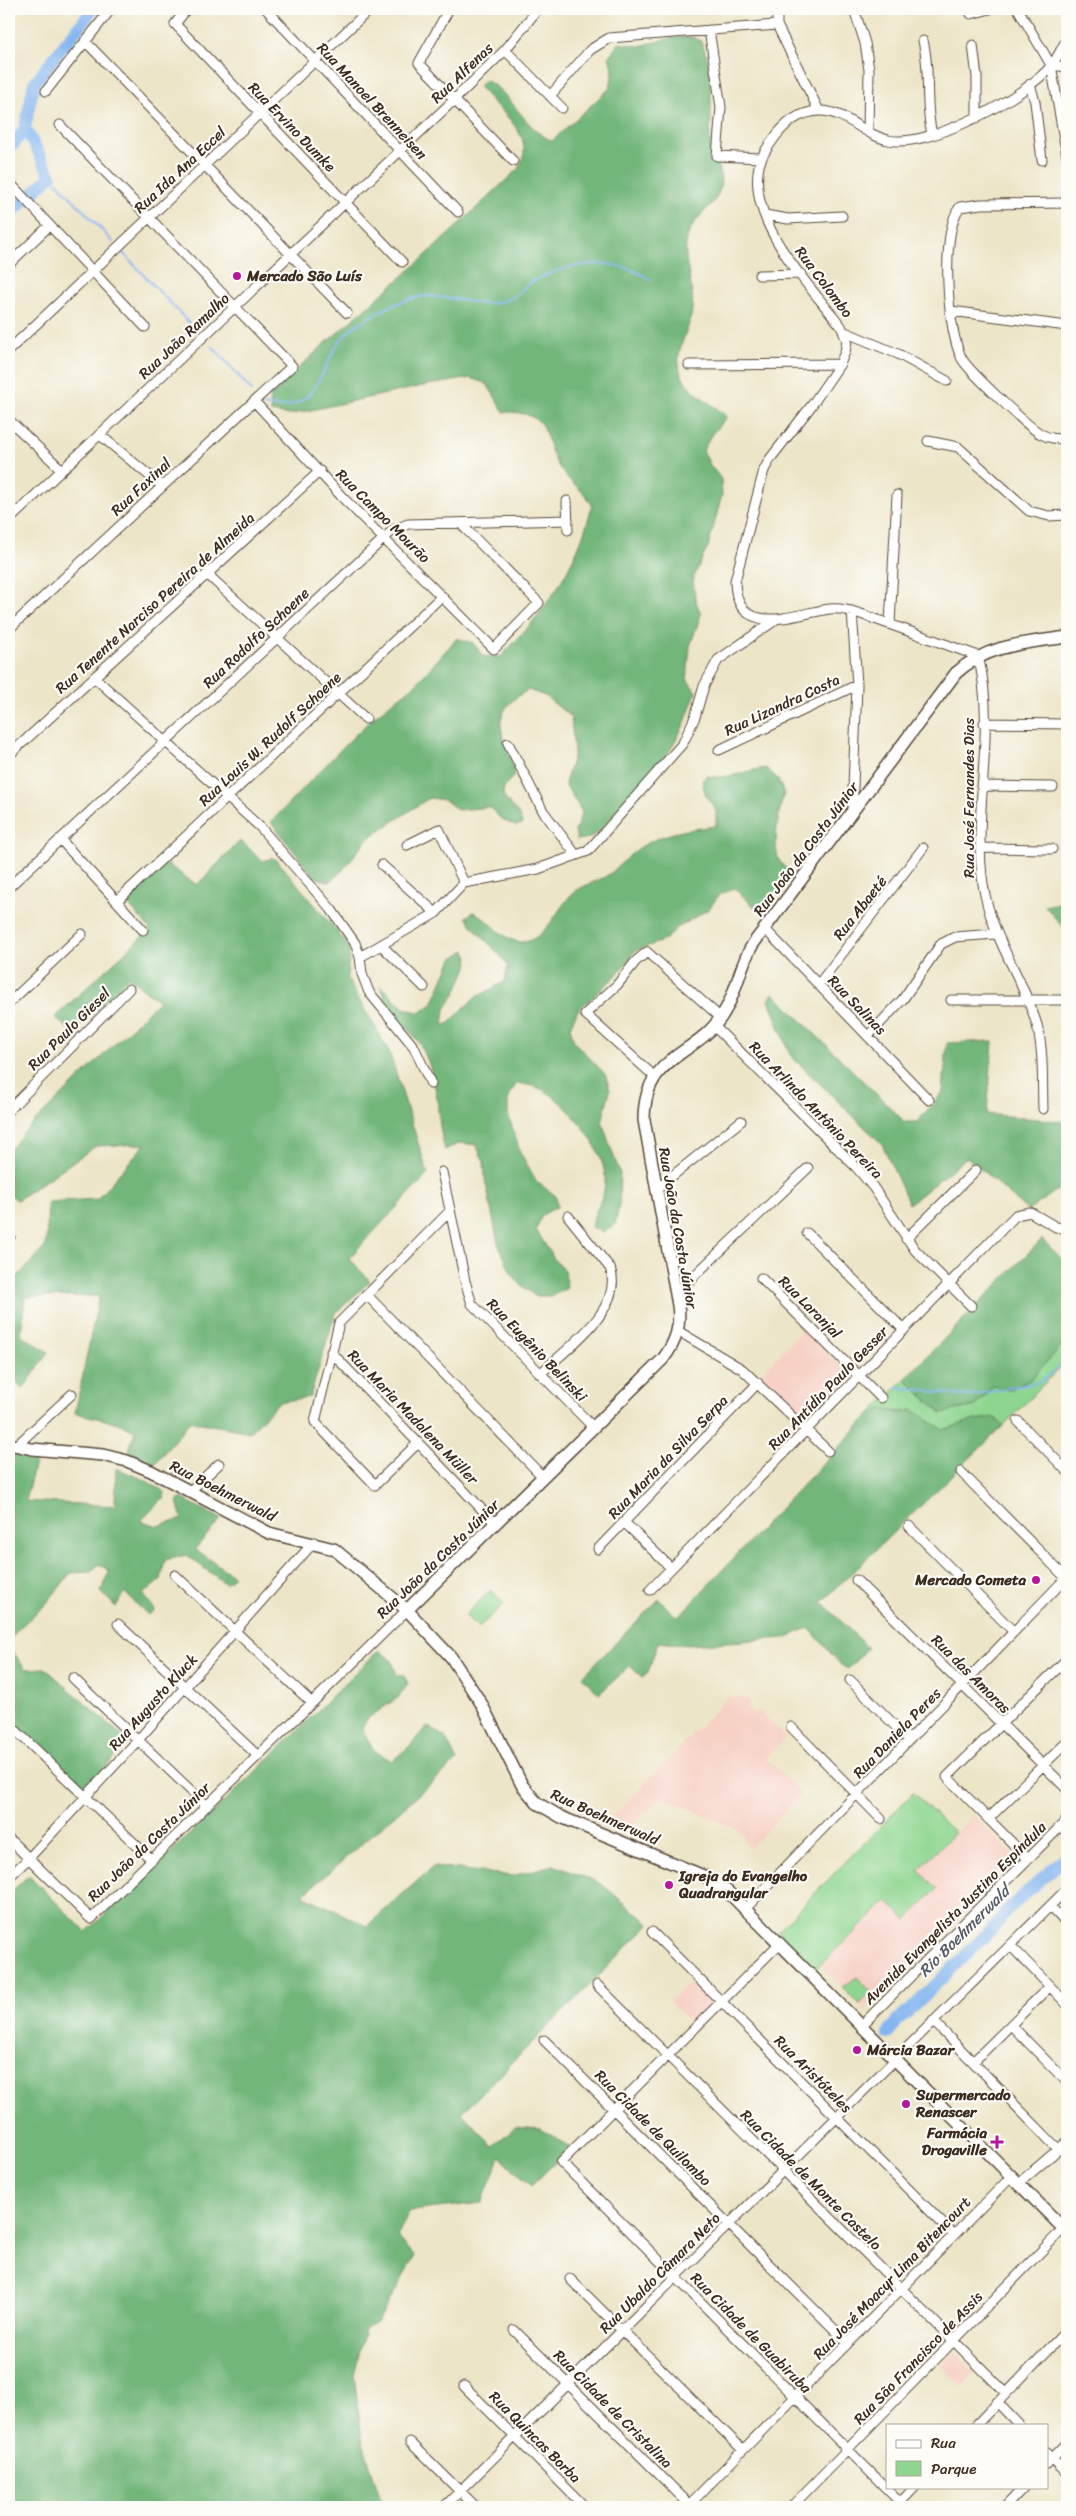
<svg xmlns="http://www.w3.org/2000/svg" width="1076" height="2516" font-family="Sriracha,sans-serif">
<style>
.built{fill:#f7d1c6}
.green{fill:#8ed58f;stroke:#648056}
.forest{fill:#72b67a;stroke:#56704c}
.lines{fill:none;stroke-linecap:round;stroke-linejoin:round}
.stream{stroke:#83b5f0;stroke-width:2}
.river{stroke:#83b5f0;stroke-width:12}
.minor-casing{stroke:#564638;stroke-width:11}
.major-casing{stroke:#564638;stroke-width:14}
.minor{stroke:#fff;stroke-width:9}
.major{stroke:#fff;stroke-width:11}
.poi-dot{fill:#b5179e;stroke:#fdfcf7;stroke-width:2}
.labels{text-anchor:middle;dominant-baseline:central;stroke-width:4.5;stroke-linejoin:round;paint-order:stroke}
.street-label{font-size:15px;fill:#3b2a1e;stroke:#fdfcf7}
.poi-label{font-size:15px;font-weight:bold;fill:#3b2a1e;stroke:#fdfcf7;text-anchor:start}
.water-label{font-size:16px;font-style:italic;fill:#545b68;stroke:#fdfcf7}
</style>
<rect width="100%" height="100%" fill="#fdfcf7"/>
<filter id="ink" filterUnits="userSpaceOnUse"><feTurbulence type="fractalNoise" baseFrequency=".02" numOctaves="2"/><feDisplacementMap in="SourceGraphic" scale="10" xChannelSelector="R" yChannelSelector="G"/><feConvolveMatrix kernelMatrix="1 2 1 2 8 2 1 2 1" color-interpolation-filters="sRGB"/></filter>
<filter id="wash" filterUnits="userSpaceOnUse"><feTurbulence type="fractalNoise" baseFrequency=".0096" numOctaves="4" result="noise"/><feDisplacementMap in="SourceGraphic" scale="20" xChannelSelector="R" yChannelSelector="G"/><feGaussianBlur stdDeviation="1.12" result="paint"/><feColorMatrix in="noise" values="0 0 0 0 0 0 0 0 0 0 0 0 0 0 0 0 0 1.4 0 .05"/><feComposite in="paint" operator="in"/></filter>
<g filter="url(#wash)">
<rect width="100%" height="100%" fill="#ede5c8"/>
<!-- built -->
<path class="built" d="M804,1329L852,1377L807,1421L760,1374Z
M728,1697L745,1698L752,1703L748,1708L750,1711L755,1713L759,1711L786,1737L765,1758L802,1794L750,1848L742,1840L744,1837L737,1829L662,1797L628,1830L608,1822Z
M973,1815L1017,1859L865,2010L821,1966Z
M690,1981L710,2002L691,2023L669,2001Z
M955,2352L976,2373L963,2386L941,2365Z"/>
<!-- green -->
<path class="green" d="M1067,1340V1360L1003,1426L994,1417L971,1421L943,1430L913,1410C895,1414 888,1407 870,1414L905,1379L941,1413L976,1406L993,1386L1009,1390L1030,1380Z
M491,1590L504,1604L478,1628L465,1615Z
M913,1793L955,1833L918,1870L937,1889L906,1920L887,1901L815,1970L778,1931Z
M857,1977L871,1992L859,2004L842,1987Z"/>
<!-- forest -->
<path class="forest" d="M674,37H692L701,41C712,65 711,93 711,119C711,126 709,134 710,141C712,157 724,172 720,189C715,206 699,213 691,228C677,254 696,283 692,310C690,332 671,353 682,376C691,394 713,403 727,417L712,434L703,450L710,465L721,479L722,495L708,547L693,578L695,598L701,615L690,646L687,679L696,692L684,725L669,752L602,828L590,838L577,840L575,831L582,812L565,784L574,753L571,717L545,696L528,690C479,718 511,737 514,776C487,800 518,801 522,824L515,826L500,818L489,807L458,810L445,800L429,798L367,839L342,871L330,882L314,877L271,822L351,739L375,716L416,684L457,638L473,643L483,656L500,657C544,614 578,566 592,505C583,489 572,485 562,471C539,442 558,412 504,412L487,384L471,378L423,386L288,415L271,412L270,396L320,348L420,261L518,169C520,164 523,159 524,154C527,126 492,106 479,86L485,80C513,93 520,125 552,141L610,88L613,72L609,56L619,43L639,46Z
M766,768L778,779L784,794C779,809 772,845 779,860C781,864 786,868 789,872C783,891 774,900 758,910L734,888L719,895L709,909L677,928L665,940L635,951L615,977L578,1010L570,1027L574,1042L605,1074L610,1090L602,1122L620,1174L619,1207L615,1224L603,1232L591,1227C594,1212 604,1198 605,1183C607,1151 574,1112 550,1094C540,1087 529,1085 517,1083L508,1097V1114L520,1152L537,1182L556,1196L557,1207L542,1215L536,1230L554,1259L565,1271L567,1288L552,1296H535L522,1286L511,1273L498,1243L485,1179L484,1162L476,1145L460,1143L445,1150C435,1115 441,1088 424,1052C410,1023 389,1020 381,986L404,1008L420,1013L432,1004L452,959L466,950L469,963L455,994L445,1009L443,1025L448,1024L473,999L504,982L508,966C496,948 478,936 466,917L473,912C490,918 502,941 521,942C545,942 557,909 572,894C582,885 597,882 608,875C616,870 621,863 628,857C653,834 683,830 716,826V810L706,796L702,781L706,776C731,780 742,771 766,768Z
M240,841C249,846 254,856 263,861L272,858L277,860L346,942L350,952L347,979L389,1051L428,1174L349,1258L370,1281L335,1314L310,1397L279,1402L250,1432L190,1421L154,1465L128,1454L135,1431L118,1423L75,1413L99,1296L25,1297L21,1335L49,1352L23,1389L9,1376V1286L46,1246L48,1202L97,1199L145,1144L96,1146L17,1200L11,1195L9,1196V1151L25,1131L159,1001L129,977L73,1034L55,1017L150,929L124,900L164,862L197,885Z
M1067,901V932L1045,906Z
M773,993L905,1122H917L943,1092L947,1043L993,1041L987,1114L1067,1122V1183L1028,1211L967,1157L909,1204L882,1144L790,1055L769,1000Z
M1042,1239L1067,1264V1340L1030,1380L1009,1390L993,1386L976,1406L941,1413L905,1379Z
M884,1408L899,1413L913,1410L943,1430L971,1421L995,1417L1003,1426L822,1602L868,1648L848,1669L841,1665L809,1628L784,1638L687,1645L658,1642L648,1672L642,1677L630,1666L599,1694L582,1677L659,1599L677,1618L870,1414Z
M9,1453L36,1459L25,1501L115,1506L116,1468L145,1480L165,1492L164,1497L141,1521L158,1526L182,1519L177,1501L181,1498L221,1519L195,1549L234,1576L226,1584L186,1555L165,1560L161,1580L143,1594L155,1610L148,1615L124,1592L116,1607L101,1592L109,1571L99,1564L91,1572L71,1573L45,1605L18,1629L9,1641Z
M9,1646L25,1669L45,1668L128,1741L84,1793L9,1718Z
M379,1650L392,1661L397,1675L404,1676L408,1683L399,1697L368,1718L362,1728L373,1750L392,1761L410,1746L427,1726L445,1737L457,1761L303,1895L367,1926L434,1866L512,1876L553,1865L600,1883L650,1924L462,2113L493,2146L515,2127L541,2129L571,2147L531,2186L500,2157L482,2203L410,2211L397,2236L415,2256L377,2323L365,2329L354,2375L362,2439L383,2507H9V1894L29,1875L86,1932L246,1781Z"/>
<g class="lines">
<!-- stream -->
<path class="stream" d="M51,176L113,242
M123,253L195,329
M212,346L252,391
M264,405C326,419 319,350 354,327C372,315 397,301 419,297C430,294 442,298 453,299C467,300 481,305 495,303C517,300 521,287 537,279C574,261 617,256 652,281
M897,1387L968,1396L1040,1382L1067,1360"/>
<!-- river -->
<path class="river" d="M9,146L14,144L25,128L34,83L93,9
M9,215L51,176L25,128
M888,2034L897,2020L907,2013L996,1925L1006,1911L1067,1856"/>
</g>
</g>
<g filter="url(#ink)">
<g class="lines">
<defs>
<path id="minor" d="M187,9L175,24L402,262
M266,9L458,212
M449,9L419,63L513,161
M777,9V25L819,111
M854,9L865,43L869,70L868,132
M1018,9L1051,65L1067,156
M971,14L990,9
M709,30L721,107L717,156L761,158
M85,41L347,313
M923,41C931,71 924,103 932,134
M973,45L977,77V118
M505,50L562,108
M1051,65L1067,67
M1030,84L1035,102L1042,160
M46,91L111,9
M550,96L590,50L609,38L777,25
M9,182L145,327
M1067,203L981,204L960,207C940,231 947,331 962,359C969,371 1028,427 1041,434C1050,439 1058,439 1067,439
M765,215L788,219L842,216
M9,264L49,226
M759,275L801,274
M951,311L1067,326
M845,332L898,354L947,381
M9,350L370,9
M689,365L840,364
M254,401L343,498L494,649L539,603L460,523
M9,420L62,470
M100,435L162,486
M928,441L958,447L1029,511L1049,516L1067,515
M567,501L568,530
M9,520L454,100L505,50L538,9
M207,574L366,719
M890,624L897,495
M9,629L292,366L60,125
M94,677L260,827L331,909L355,943L360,957L362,974L369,992L414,1047L431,1084
M984,723L1067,724
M508,743L543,811L576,855
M719,750L857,685
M9,755L320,471
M981,786L1053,787
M852,813L857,685L852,611
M60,839L143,930
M407,845L439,829L464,883
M981,848L1052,849
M382,865L436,913
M9,887L393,530L408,524L568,520
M117,901L442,596
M765,929L929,1100
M381,945L424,987
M360,957L436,913L464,883L538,869L588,851L683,743L695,717L704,686L718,660L774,621
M818,985L923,848
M951,1000H1067
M9,1003L82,934
M714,1026L856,1167L873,1187L915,1250L971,1306
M868,1036L903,999L941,944L955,937L995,934
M655,1077L585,1014L617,985L636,961L647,952L721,1018
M1043,1109C1042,1081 1044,1052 1037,1025C1022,975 991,938 983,884C972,810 997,728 978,656L861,614C851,611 841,608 830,609C796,613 736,641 735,581L764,470L770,459L812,405L840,364L845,352L847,341L841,326C810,286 747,223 759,166C761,156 767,148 773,140C784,124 798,112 819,111C845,110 863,135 888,140C928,149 1026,97 1052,65C1058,57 1062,47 1067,39
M9,1110L129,989
M442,1172L465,1281L472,1304L593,1427
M656,1189L741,1121
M807,1233L904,1330
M9,1238L10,1237
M906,1239L976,1170
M761,1278L881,1398
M676,1293L808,1168
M366,1294L543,1477
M678,1331L742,1369L828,1451
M331,1352L495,1523
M540,1374C567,1348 625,1309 610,1268L568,1216
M1018,1421L1067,1471
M418,1443L375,1485L315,1422L339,1323L450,1211
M16,1446L72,1394
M961,1472L1067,1579
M190,1491L219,1464
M624,1522L671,1568
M909,1526L1014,1632
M598,1549L758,1383
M175,1575L312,1703
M856,1580L1067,1789
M650,1590L1016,1215L1030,1212L1056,1227L1067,1229
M118,1624L258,1756
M73,1678L207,1806
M850,1680L909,1740
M9,1724L152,1860
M791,1727L881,1819
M988,1819L1067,1742
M9,1839L91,1919L407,1610
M1028,1859L947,1777L1067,1659
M9,1877L29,1858L138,1740L314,1542
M1050,1906L1067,1924
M746,1908L1067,1577
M652,1932L954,2235
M780,1943L561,2162L900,2502
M1010,1945L1067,2004
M597,1985L1006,2393
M933,2021L1058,2149
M862,2025L1067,1820
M1011,2025L1067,2082
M544,2040L848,2343
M973,2062L1050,1986
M1019,2183L1067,2142
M570,2279L743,2450
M514,2330L692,2507
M464,2386L585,2507
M997,2402L1019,2425
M976,2425L1067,2330
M410,2442L476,2507
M1047,2453L1067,2473
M1047,2464L1067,2443
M444,2507L1067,1889
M687,2507L1012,2176
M791,2507L1064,2228
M896,2507L915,2487
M1005,2507L1024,2487"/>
<path id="major" d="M9,1444L32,1449L103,1455L127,1461L151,1471L269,1533L334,1549L407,1610L451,1657L481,1703L522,1785L537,1803L561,1817L706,1877L727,1891L1067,2232
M407,1610L663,1359C676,1342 681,1326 678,1305L644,1120C644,1053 696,1058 723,1014C737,993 739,966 753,944L956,673C988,644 1027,643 1067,637"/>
</defs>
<!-- minor casing -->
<use href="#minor" class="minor-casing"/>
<!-- major casing -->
<use href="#major" class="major-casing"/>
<!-- minor -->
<use href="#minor" class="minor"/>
<!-- major -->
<use href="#major" class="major"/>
</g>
</g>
<!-- markers -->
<g class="poi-dot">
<circle cx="237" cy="276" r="5"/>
<circle cx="1036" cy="1580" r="5"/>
<circle cx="669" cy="1885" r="5"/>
<circle cx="857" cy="2050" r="5"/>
<circle cx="906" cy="2104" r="5"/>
<path d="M994.5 2134.5h5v5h5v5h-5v5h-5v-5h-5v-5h5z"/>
</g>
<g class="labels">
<!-- street labels -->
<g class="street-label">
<text transform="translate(462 73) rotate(-44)">Rua Alfenas</text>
<text transform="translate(372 101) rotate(47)">Rua Manoel Brenneisen</text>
<text transform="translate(292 127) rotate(46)">Rua Ervino Dumke</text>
<text transform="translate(180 170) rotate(-43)">Rua Ida Ana Eccel</text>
<text transform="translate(824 282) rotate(53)">Rua Colombo</text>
<text transform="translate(184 336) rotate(-43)">Rua João Ramalho</text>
<text transform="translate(141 487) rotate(-43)">Rua Faxinal</text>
<text transform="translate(383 516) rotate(45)">Rua Campo Mourão</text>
<text transform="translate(155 603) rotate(-42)">Rua Tenente Narciso Pereira de Almeida</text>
<text transform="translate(256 638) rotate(-43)">Rua Rodolfo Schoene</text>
<text transform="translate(782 705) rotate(-25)">Rua Lizandra Costa</text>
<text transform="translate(270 739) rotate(-43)">Rua Louis W. Rudolf Schoene</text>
<text transform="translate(969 798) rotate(-90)">Rua José Fernandes Dias</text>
<text transform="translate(806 849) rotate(-53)">Rua João da Costa Júnior</text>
<text transform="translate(860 908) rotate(-52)">Rua Abaeté</text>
<text transform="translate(857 1005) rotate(46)">Rua Salinas</text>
<text transform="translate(69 1029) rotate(-45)">Rua Paulo Giesel</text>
<text transform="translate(816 1110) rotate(46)">Rua Arlindo Antônio Pereira</text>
<text transform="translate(678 1228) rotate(80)">Rua João da Costa Júnior</text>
<text transform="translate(810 1307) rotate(45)">Rua Laranjal</text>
<text transform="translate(537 1350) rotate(46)">Rua Eugênio Belinski</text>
<text transform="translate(828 1388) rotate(-46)">Rua Antídio Paulo Gesser</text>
<text transform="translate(413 1417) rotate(46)">Rua Maria Madalena Müller</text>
<text transform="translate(668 1457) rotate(-46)">Rua Maria da Silva Serpa</text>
<text transform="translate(223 1491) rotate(27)">Rua Boehmerwald</text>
<text transform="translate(438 1559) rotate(-44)">Rua João da Costa Júnior</text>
<text transform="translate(971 1674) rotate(45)">Rua das Amoras</text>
<text transform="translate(153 1702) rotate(-48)">Rua Augusto Kluck</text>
<text transform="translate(897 1733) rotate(-46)">Rua Daniela Peres</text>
<text transform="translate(605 1817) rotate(24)">Rua Boehmerwald</text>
<text transform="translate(149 1842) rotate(-44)">Rua João da Costa Júnior</text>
<text transform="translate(955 1913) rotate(-45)">Avenida Evangelista Justino Espíndula</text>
<text transform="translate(813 2074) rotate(45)">Rua Aristóteles</text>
<text transform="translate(653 2128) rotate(45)">Rua Cidade de Quilombo</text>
<text transform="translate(811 2180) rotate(45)">Rua Cidade de Monte Castelo</text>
<text transform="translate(660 2273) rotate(-45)">Rua Ubaldo Câmara Neto</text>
<text transform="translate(892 2278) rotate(-46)">Rua José Moacyr Lima Bitencourt</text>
<text transform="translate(751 2333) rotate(45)">Rua Cidade de Guabiruba</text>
<text transform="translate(918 2358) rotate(-46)">Rua São Francisco de Assis</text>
<text transform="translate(613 2409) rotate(45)">Rua Cidade de Cristalina</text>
<text transform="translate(535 2437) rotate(45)">Rua Quincas Borba</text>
</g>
<!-- poi labels -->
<g class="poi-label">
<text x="247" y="276">Mercado São Luís</text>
<text x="1026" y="1580" text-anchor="end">Mercado Cometa</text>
<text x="679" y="1876">Igreja do Evangelho<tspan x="679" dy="17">Quadrangular</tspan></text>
<text x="867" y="2050">Márcia Bazar</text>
<text x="916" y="2095">Supermercado<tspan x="916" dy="17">Renascer</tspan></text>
<text x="987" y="2133" text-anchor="end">Farmácia<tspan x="987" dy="17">Drogaville</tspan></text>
</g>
<!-- water labels -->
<g class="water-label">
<text transform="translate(964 1931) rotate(-45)">Rio Boehmerwald</text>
</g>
</g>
<!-- margin -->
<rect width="1076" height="2516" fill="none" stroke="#fdfcf7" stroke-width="30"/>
<!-- legend -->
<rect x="886" y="2424" width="162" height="65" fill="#fdfcf7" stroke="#afa8a0"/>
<rect x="896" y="2440" width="25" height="8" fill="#ffffff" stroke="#afa8a0"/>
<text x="931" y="2448" font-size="15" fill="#3b2a1e">Rua</text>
<rect x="896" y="2461" width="25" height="15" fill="#8ed58f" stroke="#afa8a0"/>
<text x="931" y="2474" font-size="15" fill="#3b2a1e">Parque</text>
</svg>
